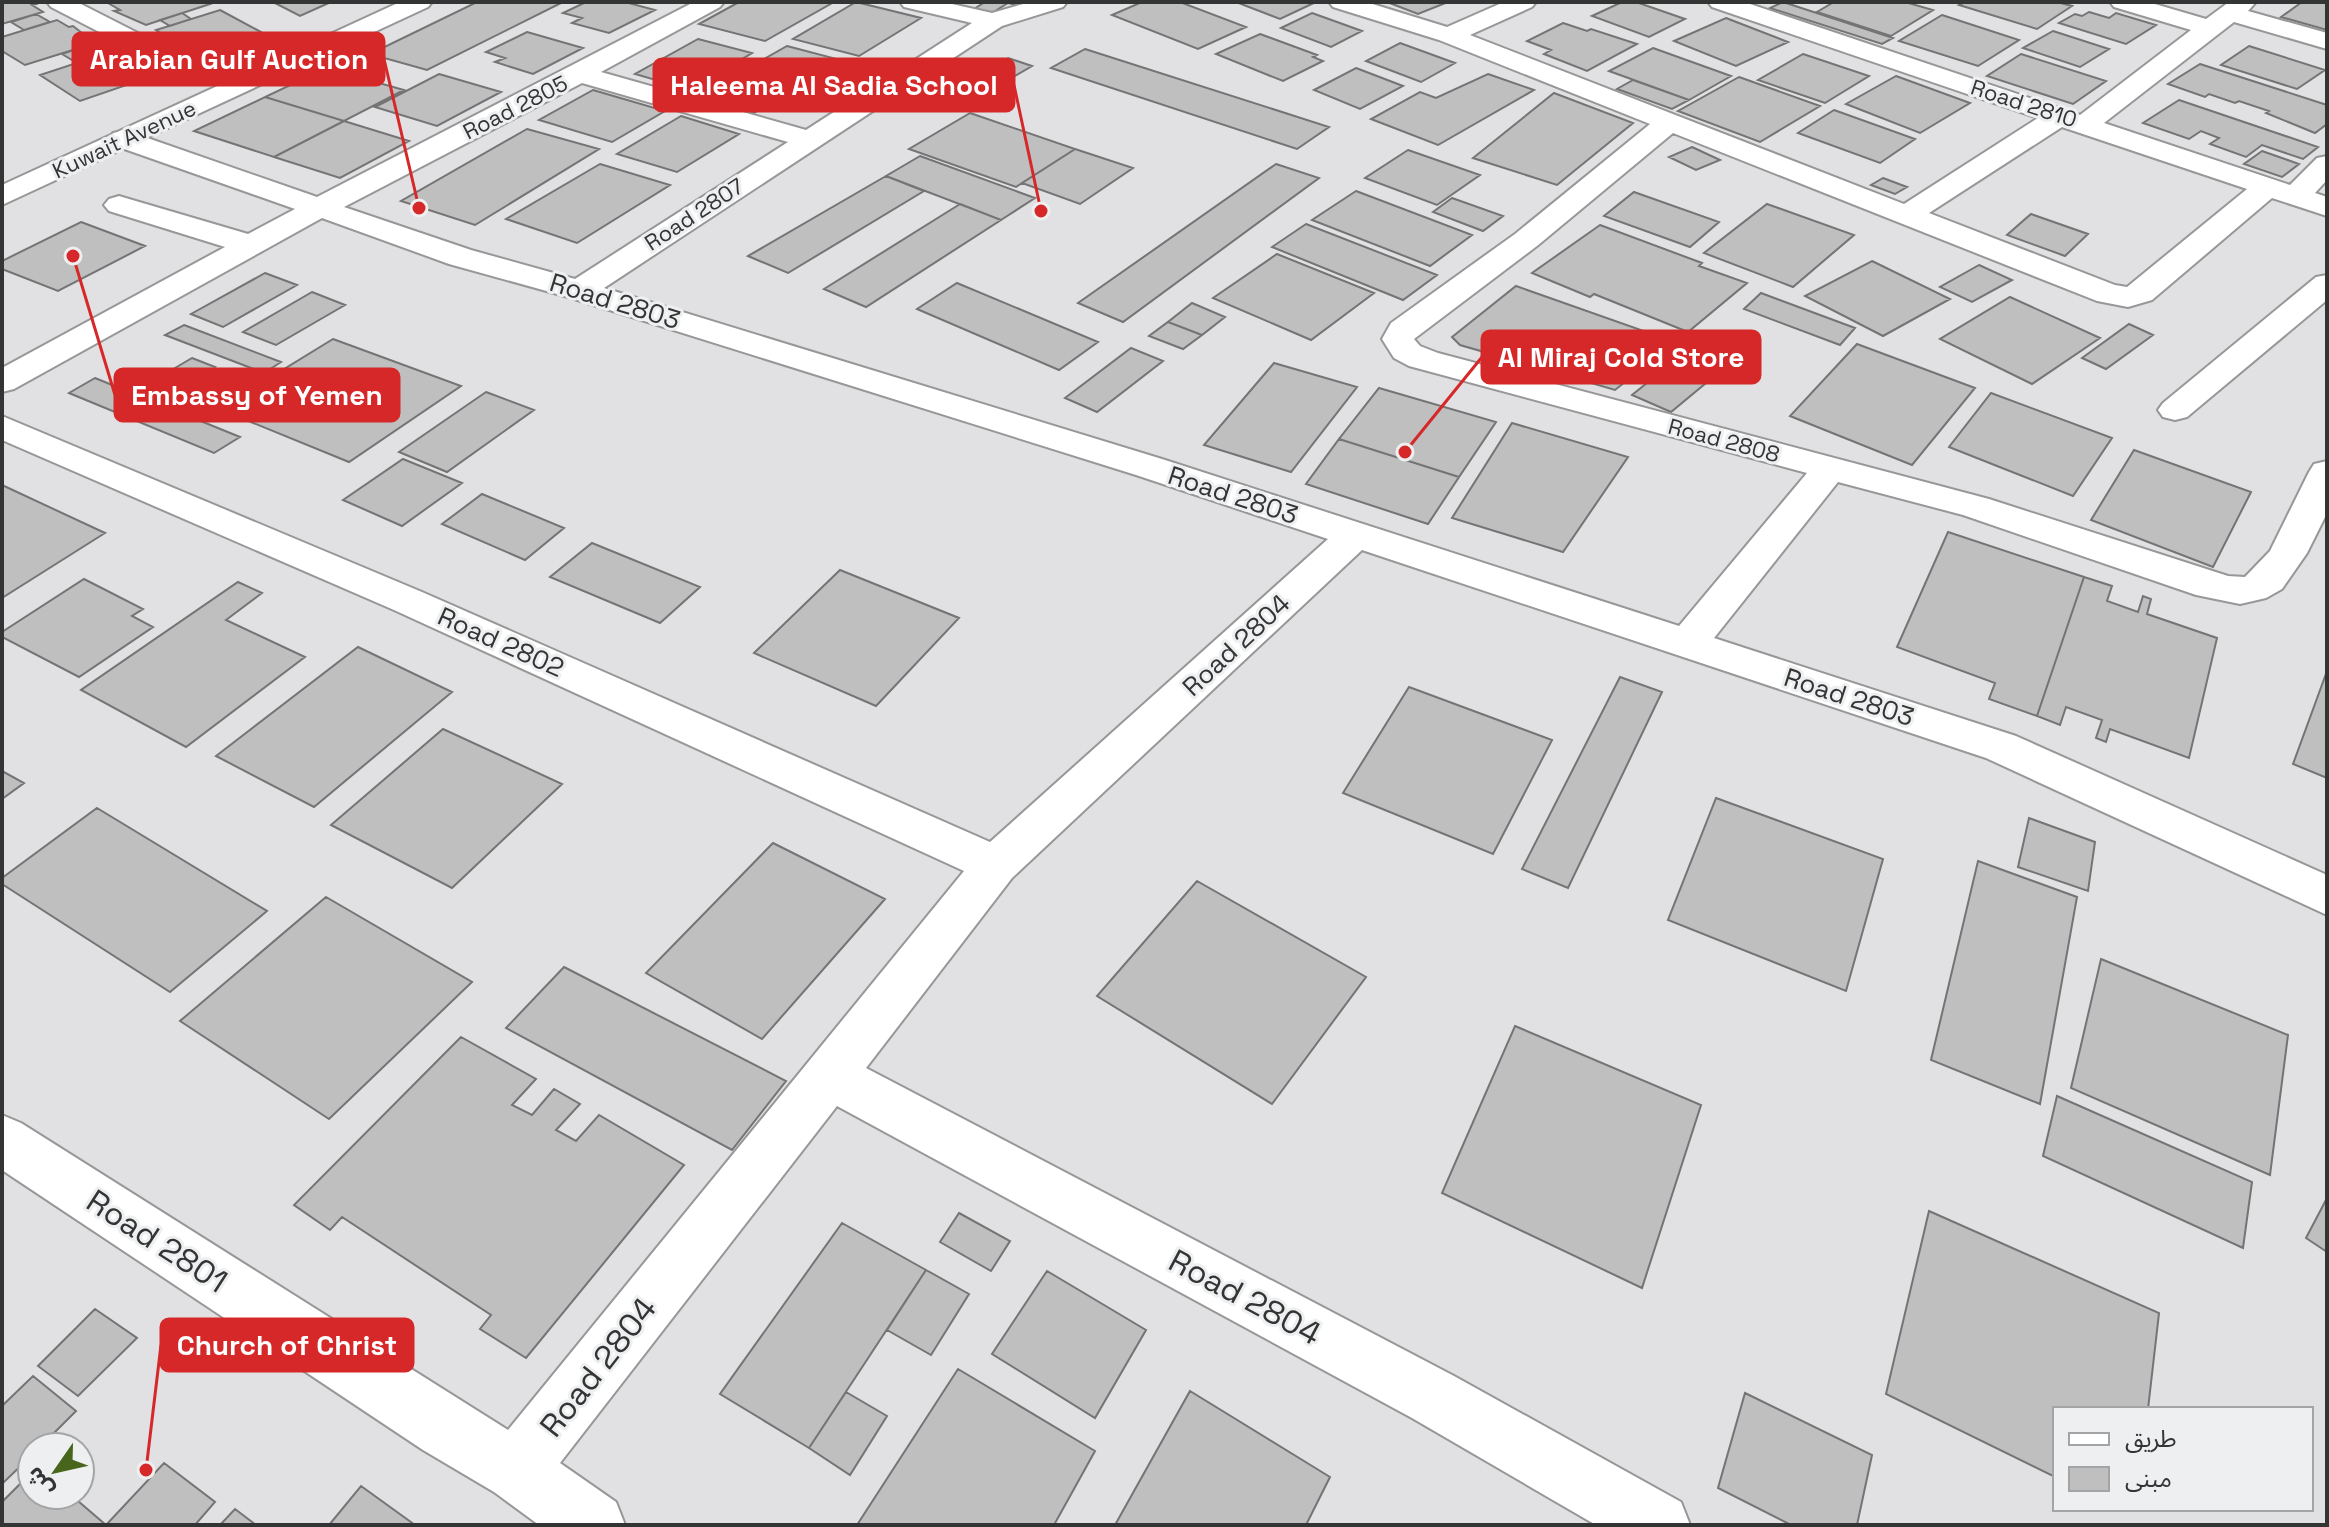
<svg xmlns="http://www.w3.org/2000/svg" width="2329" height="1527" font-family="'Space Grotesk','Noto Sans Arabic',sans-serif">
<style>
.building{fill:#bfbfc0;stroke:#747475;stroke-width:2}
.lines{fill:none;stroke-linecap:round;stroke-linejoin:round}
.minor-casing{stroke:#979798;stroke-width:4}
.major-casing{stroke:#979798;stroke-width:4}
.minor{fill:#fff;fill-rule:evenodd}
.major{fill:#fff;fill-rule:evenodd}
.labels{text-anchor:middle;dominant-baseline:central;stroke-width:6;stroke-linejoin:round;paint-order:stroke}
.far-street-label{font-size:22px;fill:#333434;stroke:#eeeff0}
.street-label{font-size:26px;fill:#333434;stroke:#eeeff0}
.near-street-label{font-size:32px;fill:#333434;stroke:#eeeff0}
.leader{fill:none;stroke:#d62828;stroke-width:3}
.callout-dot{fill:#d62828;stroke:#eeeff0;stroke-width:3}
.callout{fill:#d62828;stroke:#d62828;stroke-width:3}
.callout-label{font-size:28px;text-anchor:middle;font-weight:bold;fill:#fff}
</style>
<rect width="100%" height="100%" fill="#e1e1e3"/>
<!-- building -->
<path class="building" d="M2,2H33L36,4L32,5L43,12L2,24Z
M206,2L210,4L146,25L114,11L120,10L108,3Z
M273,2H331L300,16Z
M477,2H563L427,70L370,54Z
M586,2H625L655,10L609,33L572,23L582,18L563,13Z
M739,2H834L765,41L699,24Z
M856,2L921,18L859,56L793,39Z
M985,2H1027L1017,5L1008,3L992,13L974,9Z
M1142,2H1180L1246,27L1198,49L1112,15Z
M1236,2H1316L1280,19Z
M1387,2H1448L1418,14Z
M1622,2H1636L1685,19L1649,37L1592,16Z
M1783,2L1893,38L1882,44L1770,8Z
M1834,2H1905L1933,10L1891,36L1817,12Z
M1965,2H2057L2072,6L2037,29L1959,5Z
M2302,2H2327V30L2281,17Z
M220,10L261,32L196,54L165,39L169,38L156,30Z
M2089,12L2109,18L2116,13L2156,25L2126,44L2059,23L2075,14L2082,16Z
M182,13L191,19L170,26L160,20Z
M1312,13L1362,31L1331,47L1281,28Z
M36,14L50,22L24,30L11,22Z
M1942,15L2019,40L1978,66L1899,41Z
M1726,18L1788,42L1736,66L1674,41Z
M57,20L69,27L73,26L95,43L25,65L2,51V37Z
M1563,23L1587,31L1591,29L1637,44L1587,71L1544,54L1551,50L1527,41Z
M2053,31L2109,49L2080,67L2023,48Z
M527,32L583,48L533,74L495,62L505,58L486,52Z
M1260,34L1317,55L1313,57L1323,61L1283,81L1216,54Z
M698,39L752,53L690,90L635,74Z
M1400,43L1455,63L1421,82L1366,61Z
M88,45L103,54L77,63L62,54Z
M787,46L833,58L815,69L823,71L803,83L748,68Z
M2249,46L2325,70L2297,89L2221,65Z
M1653,48L1731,76L1689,100L1609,71Z
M1085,49L1329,127L1297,149L1051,68Z
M110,52L123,60L127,59L150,77L80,101L40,75Z
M1803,54L1869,76L1825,103L1758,80Z
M2021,54L2106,81L2073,104L1987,76Z
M1008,58L1032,66L1008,80L983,72Z
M2200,64L2327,105V124L2315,133L2266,113L2269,111L2239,101L2235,103L2209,94L2205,97L2168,84Z
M326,68L404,90L344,121L265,97Z
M1356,68L1403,86L1360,109L1314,90Z
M439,74L501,92L437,126L375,107Z
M740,74L787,87L768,98L776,100L754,113L699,97Z
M1488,74L1534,90L1438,145L1371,119L1420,92L1436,98Z
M1896,76L1970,103L1920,133L1846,104Z
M1739,77L1820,106L1760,142L1678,111Z
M1633,80L1689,100L1672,109L1617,89Z
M593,90L665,111L612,142L539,120Z
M1554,93L1633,123L1557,185L1473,158Z
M265,97L344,121L274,157L194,131Z
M2179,100L2318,147L2303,159L2262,145L2246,157L2210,144L2219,138L2201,131L2189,139L2143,123Z
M1834,110L1915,139L1880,163L1798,133Z
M970,113L1075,149L1016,187L909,149Z
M681,116L739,134L677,172L617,154Z
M344,121L409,141L340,178L274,157Z
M527,129L599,149L475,225L401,201Z
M1692,147L1720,160L1696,170L1669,157Z
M1075,149L1133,168L1080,204L1022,183Z
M1408,150L1480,175L1437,205L1365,178Z
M2262,151L2299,164L2282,177L2244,164Z
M920,156L1035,198L1001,220L886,176Z
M600,164L670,185L577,243L506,219Z
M1276,164L1319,178L1123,322L1078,303Z
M886,176L924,191L788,273L748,256Z
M1883,178L1907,187L1895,194L1871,185Z
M1356,191L1472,235L1430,266L1312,220Z
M1634,192L1719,222L1690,247L1604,216Z
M1452,198L1503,216L1483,231L1433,212Z
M960,204L1001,220L866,307L824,289Z
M1767,204L1854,235L1793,287L1704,253Z
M2031,214L2088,234L2065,256L2007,235Z
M81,222L145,246L58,291L2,269V261Z
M1306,224L1437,275L1403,300L1272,247Z
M1600,225L1702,263L1699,266L1747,283L1688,332L1594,294L1590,297L1532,273Z
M1277,254L1374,293L1311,340L1213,298Z
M1872,261L1950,299L1883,336L1805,296Z
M1979,265L2012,280L1972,302L1940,287Z
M265,273L297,285L223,327L191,314Z
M957,283L1098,342L1059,370L917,309Z
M1516,286L1675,342L1615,390L1460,345L1452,337Z
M312,292L345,305L276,345L243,332Z
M1761,293L1855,328L1840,345L1744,309Z
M2010,297L2100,338L2032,384L1940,339Z
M1192,303L1225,317L1202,335L1168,322Z
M1168,322L1202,335L1183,349L1149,336Z
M2129,324L2153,335L2106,369L2082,358Z
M184,325L281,362L264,373L165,335Z
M1703,338L1741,354L1671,412L1632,395Z
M333,339L461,386L349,462L219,409Z
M1857,344L1975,388L1912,465L1790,416Z
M1131,348L1163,361L1097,412L1065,398Z
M192,358L215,367L165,397L141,388Z
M1274,363L1357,387L1291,472L1204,445Z
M95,378L240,437L214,453L69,393Z
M1379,388L1496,422L1459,477L1339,439Z
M486,392L534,410L447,472L399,452Z
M1991,393L2112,438L2073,496L1949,447Z
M1512,423L1628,457L1563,552L1452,518Z
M1339,439L1459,477L1428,524L1306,484Z
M2134,450L2251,492L2213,567L2091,520Z
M403,459L462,483L402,526L343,500Z
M2,485L105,533L2,598Z
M482,494L564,528L525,560L442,524Z
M1948,532L2084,577L2037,716L1989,699L1995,683L1897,647Z
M592,543L700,587L660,623L550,577Z
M840,570L959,618L876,706L754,653Z
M2084,577L2112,586L2107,601L2138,612L2143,596L2151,599L2147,614L2217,638L2189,758L2110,729L2106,742L2096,738L2102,720L2066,707L2060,725L2037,716Z
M84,579L143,609L132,616L153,627L79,677L2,637V632Z
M238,582L262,593L226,620L305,657L186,747L81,690Z
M358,647L452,692L314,807L216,756Z
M2327,671V778L2293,764Z
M1620,677L1662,692L1568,888L1522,869Z
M1409,687L1552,740L1493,854L1343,793Z
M443,729L562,784L452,888L331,825Z
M2,771L24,783L2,799Z
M1716,798L1883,859L1846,991L1668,920Z
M97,808L267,911L170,992L2,884V878Z
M2029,818L2095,842L2088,891L2018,867Z
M773,843L885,899L762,1039L646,973Z
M1978,861L2077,897L2040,1104L1931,1060Z
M1197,881L1366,977L1272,1104L1097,996Z
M326,897L472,982L329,1119L180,1021Z
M2101,959L2288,1035L2270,1175L2071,1088Z
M564,967L786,1081L732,1150L506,1028Z
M1515,1026L1701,1105L1642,1288L1442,1193Z
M461,1037L536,1079L512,1105L532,1115L554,1089L580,1104L556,1130L576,1141L599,1115L684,1165L526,1358L480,1329L491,1315L342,1217L330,1230L294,1205Z
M2057,1096L2252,1182L2243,1248L2043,1156Z
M2327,1198V1252L2306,1238Z
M1929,1211L2159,1313L2148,1409H2055V1477L1886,1394Z
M959,1213L1010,1241L991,1271L940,1242Z
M842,1223L926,1270L809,1448L720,1394Z
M926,1270L969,1294L931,1355L887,1330Z
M1047,1271L1146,1330L1095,1418L992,1354Z
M95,1309L137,1338L78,1396L38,1366Z
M958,1369L1095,1451L1054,1525H857Z
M33,1376L76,1411L40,1447H32V1455L2,1484V1406Z
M1190,1391L1330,1477L1306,1525H1115Z
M846,1392L887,1416L850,1475L809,1448Z
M1745,1393L1872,1455L1857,1525H1791L1718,1488Z
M164,1463L215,1502L195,1525H106Z
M32,1472V1495H71L106,1525H2V1502Z
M361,1486L415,1525H329Z
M235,1509L256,1525H220Z"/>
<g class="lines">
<defs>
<path id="minor" d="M47,2H77L181,55L185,60L181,65H163L51,7Z
M694,2H724L720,7L601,72L806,130L972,23L904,7L900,2H943L992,13L1030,2H1067L1063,7L1002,26L604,288L1162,459L1679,626L1807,473L1409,366L1394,358L1382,339L1391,323L1515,234L1650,124L1439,40L1333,7L1329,2H1366L1447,27L1504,2H1536L1532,7L1470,35L1904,204L2038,118L1712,7L1708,2H1744L2080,115L2191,30L2114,7L2110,2H2148L2206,19L2229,2H2256L2248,11L2327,33V49L2234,22L2104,123L2290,185L2317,158L2327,156V180L2315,193L2327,197V216L2272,198L2152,300L2128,307L2097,301L1673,133L1537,246L1414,339L1420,346L1438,353L1989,499L2228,576L2245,577L2270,551L2309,472L2314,464L2327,461V513L2307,553L2282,589L2266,598L2240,604L2196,595L1963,515L1838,482L1714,638L2016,736L2327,875V915L1986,758L1362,550L1012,878L866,1068L1454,1376L1681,1502L1690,1525H1596L1412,1418L837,1106L560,1463L616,1502L625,1525H539L494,1492L423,1450L2,1170V1115L21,1123L508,1430L964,871L394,610L2,440V416L422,592L990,842L1328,539L1136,475L568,297L449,264L322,218L14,389L2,392V368L225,247L109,211L104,205L109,199L119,196L129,199L248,234L295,209L113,145L109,139L113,133L123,131L133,133L317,197ZM582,83L788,142L575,279L471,250L344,207ZM2062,127L2247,189L2127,287L2115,285L1929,213Z
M2327,275V300L2187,417L2175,420L2163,417L2158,410L2163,403L2316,277Z"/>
<path id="major" d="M400,2H432L428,7L2,205V185Z"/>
</defs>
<!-- minor casing -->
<use href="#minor" class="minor-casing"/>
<!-- major casing -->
<use href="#major" class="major-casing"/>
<!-- minor -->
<use href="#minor" class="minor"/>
<!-- major -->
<use href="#major" class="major"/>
</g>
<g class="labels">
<!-- far-street labels -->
<g class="far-street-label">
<text transform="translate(2024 103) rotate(18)">Road 2810</text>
<text transform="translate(515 107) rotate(-27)">Road 2805</text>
<text transform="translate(124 139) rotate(-25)">Kuwait Avenue</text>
<text transform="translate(694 214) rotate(-33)">Road 2807</text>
<text transform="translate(1724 440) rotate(15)">Road 2808</text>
</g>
<!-- street labels -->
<g class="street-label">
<text transform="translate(615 301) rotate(17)">Road 2803</text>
<text transform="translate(1233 495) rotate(18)">Road 2803</text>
<text transform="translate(501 642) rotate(24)">Road 2802</text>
<text transform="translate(1236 645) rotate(-43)">Road 2804</text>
<text transform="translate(1849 697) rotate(18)">Road 2803</text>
</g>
<!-- near-street labels -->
<g class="near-street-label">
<text transform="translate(157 1241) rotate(33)">Road 2801</text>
<text transform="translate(1245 1297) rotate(28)">Road 2804</text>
<text transform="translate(598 1367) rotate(-52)">Road 2804</text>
</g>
</g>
<!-- callouts -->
<path class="leader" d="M419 208L384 59M1041 211L1014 85M1405 452L1482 357M73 256L115 395M146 1470L161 1345"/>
<g class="callout-dot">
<circle cx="419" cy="208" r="8"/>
<circle cx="1041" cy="211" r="8"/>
<circle cx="1405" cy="452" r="8"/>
<circle cx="73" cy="256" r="8"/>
<circle cx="146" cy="1470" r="8"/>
</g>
<g class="callout">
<rect x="73" y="33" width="311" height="52" rx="8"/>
<rect x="654" y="59" width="360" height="52" rx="8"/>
<rect x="1482" y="331" width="278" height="52" rx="8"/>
<rect x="115" y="369" width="284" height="52" rx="8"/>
<rect x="161" y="1319" width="252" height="52" rx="8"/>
</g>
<g class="callout-label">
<text x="229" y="69">Arabian Gulf Auction</text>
<text x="834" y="95">Haleema Al Sadia School</text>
<text x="1621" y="367">Al Miraj Cold Store</text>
<text x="257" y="405">Embassy of Yemen</text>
<text x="287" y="1355">Church of Christ</text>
</g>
<!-- border -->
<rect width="2329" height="1527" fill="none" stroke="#333434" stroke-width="8"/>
<!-- legend -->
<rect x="2053" y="1407" width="260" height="104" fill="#eeeff0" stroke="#a3a4a5" stroke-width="2"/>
<rect x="2069" y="1433" width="40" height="12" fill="#ffffff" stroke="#a3a4a5" stroke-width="2"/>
<text x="2125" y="1447" font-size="24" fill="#333434">طريق</text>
<rect x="2069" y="1467" width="40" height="24" fill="#bfbfc0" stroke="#a3a4a5" stroke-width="2"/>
<text x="2125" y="1487" font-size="24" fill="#333434">مبنى</text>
<!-- north arrow -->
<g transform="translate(56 1471) rotate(236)"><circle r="38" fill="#eeeff0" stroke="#a3a4a5" stroke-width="2"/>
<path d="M0-6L14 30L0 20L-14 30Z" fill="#47661c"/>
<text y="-12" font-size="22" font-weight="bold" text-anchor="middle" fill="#333434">ش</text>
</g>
</svg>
